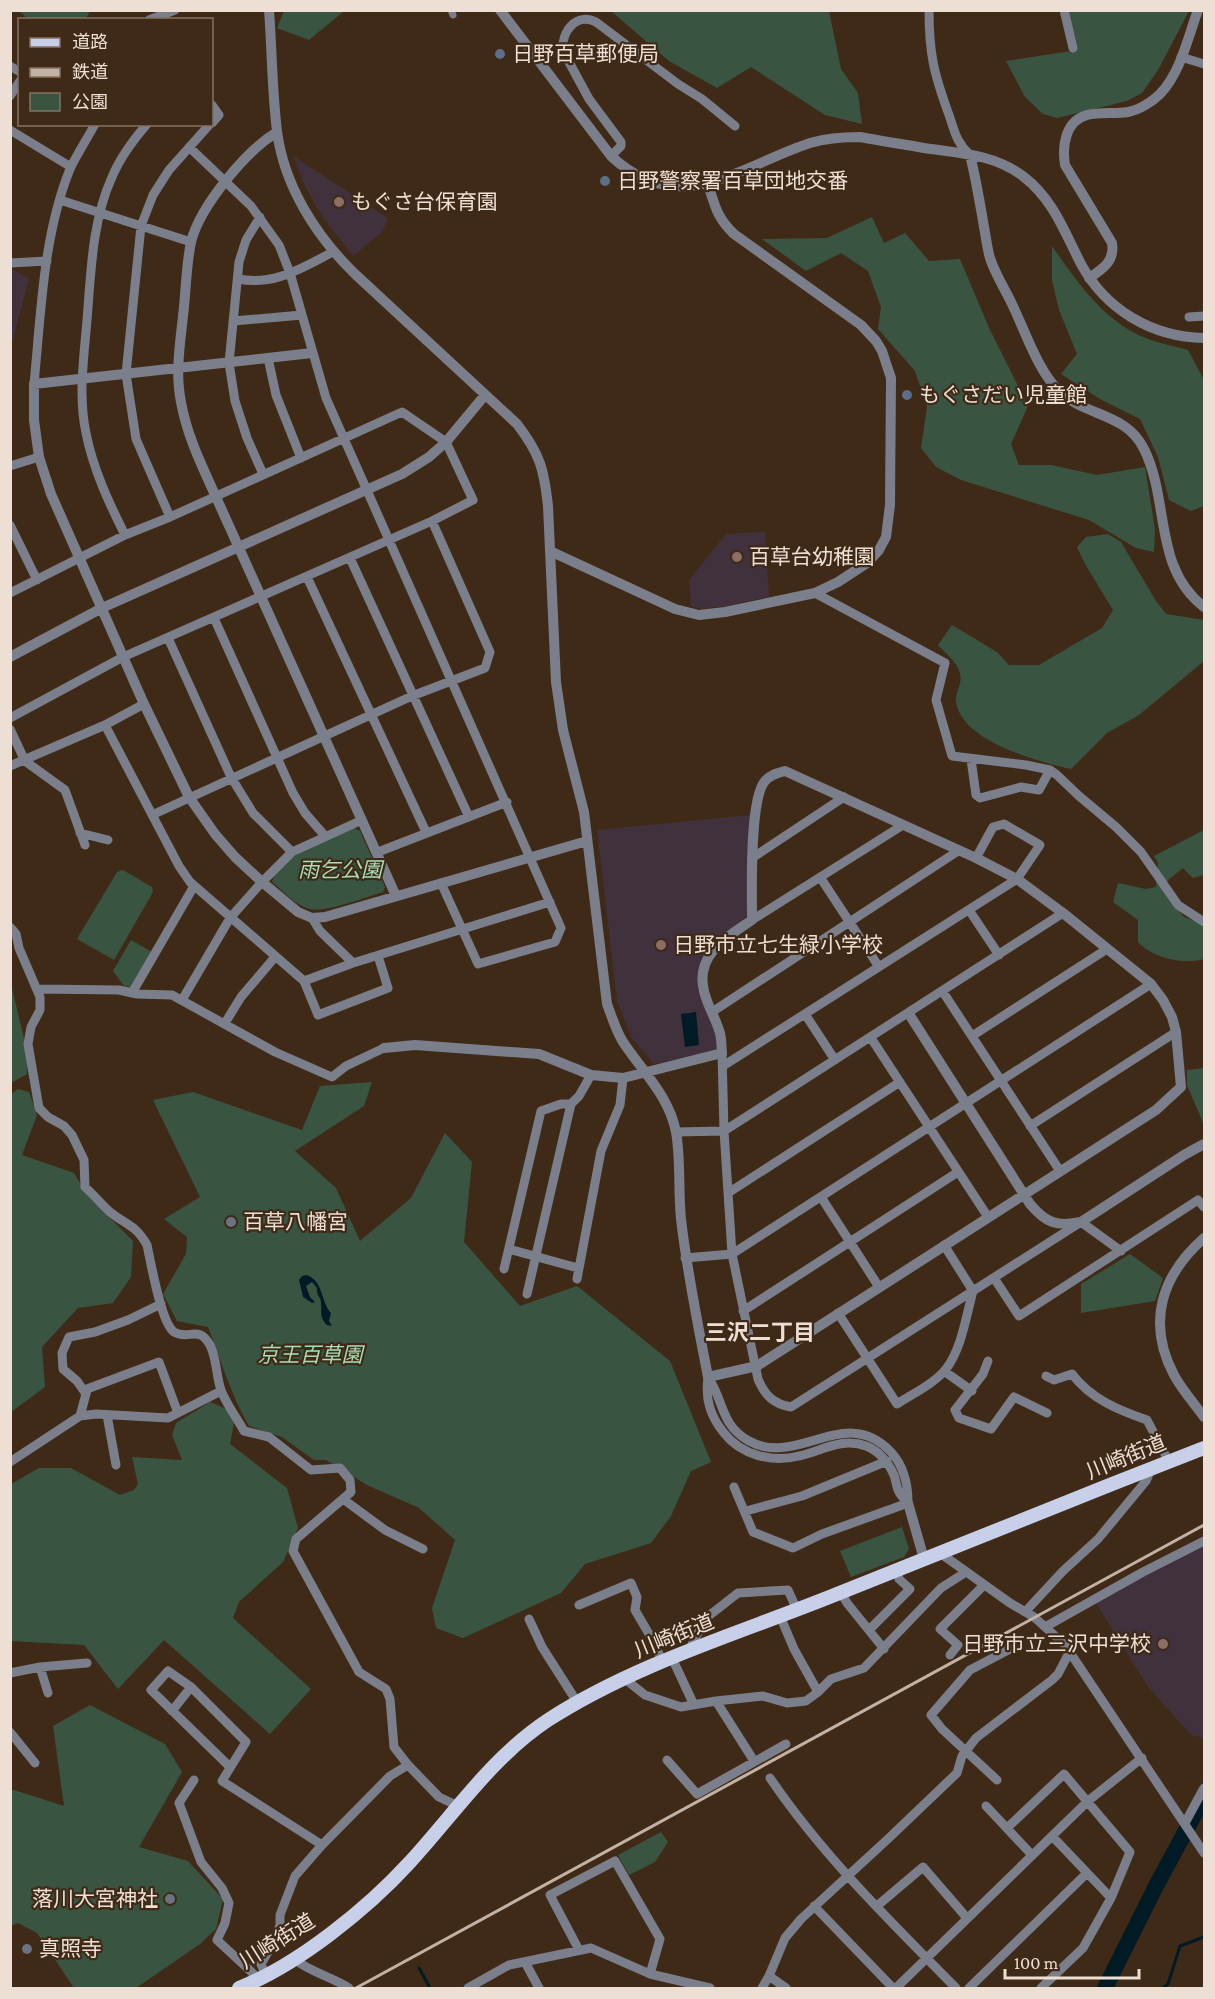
<svg xmlns="http://www.w3.org/2000/svg" width="1215" height="1999" font-family="'Crimson Pro','Noto Sans JP',serif">
<style>
.education{fill:#41313c}
.green{fill:#395541}
.water{fill:#001b26}
.lines{fill:none;stroke-linecap:round;stroke-linejoin:round}
.stream{stroke:#001b26;stroke-width:3}
.river{stroke:#001b26;stroke-width:16}
.pedestrian{stroke:#7b7f8b;stroke-width:7}
.minor{stroke:#7b7f8b;stroke-width:9}
.tertiary{stroke:#7b7f8b;stroke-width:10}
.primary{stroke:#c7cfe9;stroke-width:14}
.rail{stroke:#c2b2a5;stroke-width:3}
.service-dot{fill:#5c6f8a;stroke:#3f2a17;stroke-width:2}
.education-dot{fill:#8d6e63;stroke:#3f2a17;stroke-width:2}
.worship-dot{fill:#6b7280;stroke:#3f2a17;stroke-width:2}
.labels{text-anchor:middle;dominant-baseline:central;stroke-width:4.5;stroke-linejoin:round;paint-order:stroke}
.poi-label{font-size:21px;fill:#eddfd4;stroke:#3f2a17;text-anchor:start}
.park-label{font-size:21px;font-style:italic;fill:#a6deb6;stroke:#3f2a17}
.street-label{font-size:21px;fill:#eddfd4;stroke:#3f2a17}
.neighbourhood-label{font-size:22px;font-weight:bold;fill:#eddfd4;stroke:#3f2a17}
</style>
<rect width="100%" height="100%" fill="#3f2a17"/>
<!-- education -->
<path class="education" d="M293,156L388,218L382,232L353,256L323,218L305,186Z
M11,268L29,279L11,346Z
M765,532L769,597L726,606L701,609L691,606L689,580L726,534Z
M751,815L747,917L719,938L705,952L699,970L716,1033L717,1047L712,1052L654,1064L631,1037L617,1001L597,830Z
M1204,1543V1738L1191,1735L1148,1687L1094,1600Z"/>
<!-- green -->
<path class="green" d="M19,11H90L85,20L28,19Z
M284,11V10L344,11L309,40L277,28Z
M611,11H829L841,69L858,93L862,124L825,115L751,67L717,88L669,61Z
M1063,11H1189L1158,70L1142,93L1127,101L1057,118L1043,114L1025,97L1006,61L1071,51Z
M872,217L884,243L905,233L929,261L960,259L990,330L1028,406L1011,444L1019,465H1051L1097,475L1145,467L1155,529L1154,552L1136,548L1089,520L961,480L936,467L921,448L927,407L915,371L878,329L881,307L868,271L841,253L806,271L762,239L827,238Z
M1052,246C1078,283 1104,322 1148,339C1161,344 1175,346 1188,350L1204,380V506L1191,511L1169,500L1158,457L1140,419L1100,399L1061,374L1077,354L1059,310L1052,280Z
M1108,534L1121,542L1156,601L1166,614L1204,620V661L1139,715L1107,733L1071,769C1039,762 960,741 956,701C955,696 959,689 960,683C964,667 948,656 938,645L952,625L997,652L1009,665H1039L1102,628L1113,610L1085,564L1077,547L1086,537Z
M354,828L360,831L385,887L383,892C366,897 325,913 310,909C296,906 283,891 272,882C278,857 332,837 354,828Z
M1204,830V875L1193,878L1183,868L1168,880L1165,893L1184,917L1195,921L1204,916V959C1184,965 1152,958 1138,942V920L1113,902L1118,883L1146,889L1156,887L1158,863L1154,856Z
M123,870L152,887L153,892L114,960L77,939L117,872Z
M131,940L152,952L133,986L130,987L124,986L113,971Z
M10,980L28,1055L27,1074L13,1082L10,1080Z
M1204,1068V1125L1187,1085V1070Z
M372,1082L364,1106L295,1151L336,1188L360,1241L411,1198L445,1133L472,1162L464,1242L520,1306L577,1286L670,1361L711,1462L691,1471L671,1516L651,1543L585,1564L561,1593L463,1638L436,1628L432,1608L455,1540L419,1508L367,1485L326,1460H314L282,1437L249,1426C231,1395 221,1361 208,1327L177,1321L163,1294L186,1254L187,1237L164,1219L200,1197L153,1100L193,1092L302,1130L320,1086Z
M18,1089L29,1092L37,1115L22,1155L74,1173L88,1196L133,1241L131,1277L113,1303L78,1308L42,1347L45,1387L11,1412L10,1095Z
M1130,1254L1163,1278L1155,1301L1081,1313V1284Z
M210,1402L236,1413L230,1444L287,1488L298,1528L283,1562L239,1602L233,1618L311,1689L270,1734L164,1640L118,1689L84,1645L11,1641V1484L39,1468H71L120,1495L134,1490L138,1484L132,1457L182,1460L172,1435L176,1423Z
M902,1527L909,1549L904,1557L851,1577L840,1551Z
M90,1705L165,1744L182,1772L139,1847L188,1861L223,1899L216,1929L200,1944L136,1988H74L37,1933L18,1923L11,1926V1791L14,1790L64,1806L53,1726Z
M661,1832L668,1842L655,1862L629,1875L618,1855Z"/>
<!-- water -->
<path class="water" d="M696,1012L699,1045L685,1047L681,1014Z
M307,1275C324,1282 320,1300 331,1313L329,1321L332,1326L327,1325C319,1317 322,1312 321,1302C320,1296 316,1295 317,1288L312,1282L306,1286L310,1297L315,1302L312,1303L303,1297L299,1280L302,1276Z"/>
<g class="lines">
<!-- stream -->
<path class="stream" d="M419,1968L430,1988
M1163,1988L1168,1984L1180,1946L1204,1937"/>
<!-- river -->
<path class="river" d="M1105,1988L1156,1886L1204,1797"/>
<!-- pedestrian -->
<path class="pedestrian" d="M451,10L453,15"/>
<!-- minor -->
<path class="minor" d="M929,10C929,54 934,74 949,115C955,132 956,142 970,155
M1064,10L1073,48
M149,20L175,10
M1181,57L1204,64
M10,66L20,72
M10,96L20,81
M212,105L219,115L212,123
M10,130L71,167
M189,147L251,206L279,245L290,273L326,398L561,928L555,942L478,964L441,883
M611,156L621,146V142L589,99L563,51C561,32 576,12 596,22L678,84L702,99L735,126
M60,200L191,242
M260,217L246,240L239,262L229,363L235,401L247,438L263,474
M10,263L47,261
M238,279C275,286 301,268 333,252
M1189,317L1204,316
M233,321L302,315
M268,358L276,395L301,458
M34,384C41,313 43,236 70,169C77,154 87,139 95,124
M10,466L39,457
M170,517L136,439L126,374L141,226L153,195L169,170L210,124
M10,525L37,580
M125,535C109,503 93,469 86,433C78,396 84,357 87,320C91,272 92,221 112,177C120,158 134,139 147,124
M350,558L469,817
M307,577L426,832
M10,593L125,535L170,517L402,412L446,442L473,500L432,521L490,652L485,668L412,696L152,815
M815,593L945,663L936,700L952,756L1026,765L1050,770L1057,775L1079,796L1116,827L1141,852L1178,905L1204,922
M214,618L293,793L305,813L325,836
M168,638L231,777L253,813L292,852
M10,718L123,657L432,521
M105,725L179,866L190,882L304,981L318,1015L388,988L378,956
M10,729L25,761L65,790L85,845
M971,759L976,795L980,798L1021,787L1039,790L1050,770
M10,766L105,725L144,704
M80,833L108,840
M378,852L507,802
M752,858L844,797
M820,877L879,967
M969,910L999,955
M312,918L320,931L353,963
M752,920L903,825
M10,927L16,934L19,948L40,997V1010L31,1027L28,1044L39,1108L48,1117L64,1126L72,1135L84,1160L85,1187C94,1195 102,1205 110,1212C127,1226 135,1224 147,1245C151,1263 161,1323 174,1332C189,1341 198,1324 210,1345C217,1359 216,1376 221,1390C226,1404 237,1418 244,1431L269,1437L311,1470L340,1468L350,1480L351,1492L296,1539L293,1551L359,1672L386,1689L390,1699L394,1747L408,1765L439,1797L458,1806
M304,981L353,963L550,902
M38,989L119,990L137,994L172,995L275,1052L332,1077L346,1066L384,1048
M943,992L1060,1171
M132,993L194,886
M182,1000L230,918L262,882L292,852L362,820
M712,1012L958,851
M805,1014L835,1060
M225,1023L241,997L275,957
M972,1036L1107,949
M871,1038L988,1217
M722,1053L724,1131L732,1254L758,1379C765,1396 774,1404 791,1407L1081,1222L1121,1251
M723,1066L1017,879L1040,845L1004,824L993,827L976,858
M1030,1126L1176,1032
M676,1132L724,1131L1063,913
M728,1193L900,1082
M821,1197L879,1287
M509,1249L578,1268
M685,1258L732,1254L1151,984
M504,1269L541,1111L561,1104H571
M994,1278L1019,1316L1198,1200L1204,1207
M577,1279L601,1151L620,1105L623,1078
M527,1294L571,1104L579,1096L591,1075
M743,1311L958,1172
M838,1313L897,1404C912,1394 934,1384 946,1369C962,1348 966,1316 973,1291L944,1245
M988,1361L983,1374L955,1410L959,1418L991,1429L1014,1397L1047,1413
M944,1371L972,1391
M1046,1376L1054,1380L1072,1374C1091,1399 1118,1410 1147,1420L1169,1462
M708,1377C705,1399 710,1416 724,1433C741,1455 772,1463 799,1456C821,1451 842,1437 866,1446C879,1451 888,1462 894,1475C896,1480 896,1487 899,1492C901,1496 905,1500 908,1503
M708,1377C724,1400 720,1425 749,1441C798,1468 845,1403 891,1452C904,1466 908,1485 908,1503
M86,1394L87,1389L159,1362L178,1413
M107,1415L116,1465
M80,1416L86,1394L77,1381L63,1369L62,1353L69,1337L95,1332L128,1320L161,1304
M10,1462L80,1416L96,1414L168,1418L221,1391
M734,1487L753,1532L793,1548L822,1534L908,1503
M343,1499L385,1530L423,1549
M746,1511L802,1496L887,1461
M940,1553L1010,1603L1034,1617L1065,1645L1204,1853
M841,1593L847,1603L884,1649
M579,1605L631,1583L637,1597L635,1610L649,1634L663,1662
M1025,1612L1063,1571L1098,1539L1146,1481L1151,1469
M780,1616L794,1649L818,1692
M529,1619L542,1647L577,1702
M1045,1627L1143,1572L1204,1541
M869,1630L910,1589L899,1579L896,1570
M688,1652L706,1618L738,1593L788,1590L797,1610
M950,1655L958,1645L940,1629L984,1585
M672,1658L694,1705
M40,1667L48,1693
M10,1673L40,1667L87,1663
M625,1679L645,1695L681,1707L716,1701L754,1761
M716,1701L763,1696L787,1703L806,1701L818,1692L831,1679L864,1668L941,1588L966,1572
M172,1711L191,1687
M10,1732L35,1763
M667,1760L697,1794L786,1744
M230,1767L151,1690L168,1671L191,1687L246,1742L222,1781L322,1845
M770,1778C823,1856 890,1921 956,1988
M194,1780L179,1803L201,1862L222,1888L229,1903L225,1923L217,1940L259,1979
M997,1780L942,1729L931,1715L970,1670L1010,1649
M986,1806L1032,1855
M1185,1823L1204,1788
M1007,1828L1064,1774L1130,1852L1111,1898L1083,1948L1041,1988
M1052,1836L1111,1898
M814,1906L893,1988
M877,1906L923,1867L967,1918
M579,1950L550,1895L615,1861L660,1939L650,1974
M294,1959C310,1972 332,1977 349,1988
M525,1962L539,1988
M266,1976L261,1964L275,1940L280,1925V1915L295,1876L322,1845L390,1776L408,1765
M769,1976L786,1988
M468,1988L509,1965L591,1948L650,1974L710,1988
M762,1988L769,1976L785,1938L801,1919L890,1837L957,1773L962,1756L976,1738L1052,1680L1058,1674L1070,1651
M896,1988L1088,1801L1142,1758
M969,1988L1087,1873"/>
<!-- tertiary -->
<path class="tertiary" d="M269,10C272,50 272,91 277,131C284,186 316,236 355,274L517,424C540,454 544,469 548,506L556,682L563,730L584,812L607,1004C612,1017 616,1031 623,1042C643,1072 669,1096 676,1132C681,1160 678,1191 681,1219C687,1272 698,1325 708,1377L757,1366L1156,1110L1181,1087L1176,1032L1172,1017L1163,1000L1151,984L1063,913L1017,879L976,858L785,771C777,773 770,775 765,781C749,799 752,893 752,920C726,938 695,955 704,991C707,1005 715,1017 719,1030C722,1037 721,1045 722,1053L623,1078L591,1075L539,1054L415,1045L384,1048
M500,10L611,156C679,220 740,166 810,143C827,138 843,137 860,137C881,141 902,144 924,148C958,153 995,154 1024,177C1053,199 1065,233 1081,264C1106,310 1152,337 1204,338
M277,132C246,151 200,206 191,242C186,266 186,292 183,316C180,345 175,373 181,402C187,436 202,466 216,497L396,896
M970,155C976,179 980,203 984,227C986,237 987,248 990,258C995,274 1005,289 1012,304C1025,331 1038,371 1059,391C1085,417 1126,412 1144,449C1170,501 1153,568 1204,607
M1089,278C1103,269 1115,261 1112,243L1065,165C1062,146 1065,121 1087,115C1100,112 1115,114 1128,112C1139,110 1152,102 1160,94C1181,72 1188,37 1198,10
M312,353L34,384V420L39,457L51,494L144,704L189,797L215,834L235,857L262,882L298,912L312,918L325,917L587,841
M550,551L675,609L699,615L725,612L815,593L838,582L867,563L879,550L886,537L890,505L891,378L882,351L876,341L861,325L734,234C717,218 715,206 708,184
M10,657L102,608L402,474L429,457L446,442L485,395
M909,1014L1030,1204C1046,1223 1057,1227 1081,1222L1184,1155L1204,1144
M1204,1238C1162,1275 1146,1322 1174,1375C1182,1390 1194,1403 1204,1417
M908,1503L924,1559"/>
<!-- primary -->
<path class="primary" d="M239,1988C298,1965 368,1908 410,1862C455,1813 492,1757 548,1720C638,1662 744,1632 842,1592C963,1544 1083,1495 1204,1448"/>
<!-- rail -->
<path class="rail" d="M356,1988L1204,1525"/>
</g>
<!-- markers -->
<g class="service-dot">
<circle cx="500" cy="54" r="6"/>
<circle cx="605" cy="181" r="6"/>
<circle cx="907" cy="395" r="6"/>
</g>
<g class="education-dot">
<circle cx="339" cy="202" r="6"/>
<circle cx="737" cy="557" r="6"/>
<circle cx="661" cy="945" r="6"/>
<circle cx="1163" cy="1644" r="6"/>
</g>
<g class="worship-dot">
<circle cx="231" cy="1222" r="6"/>
<circle cx="170" cy="1899" r="6"/>
<circle cx="27" cy="1949" r="6"/>
</g>
<g class="labels">
<!-- poi labels -->
<g class="poi-label">
<text x="512" y="54">日野百草郵便局</text>
<text x="617" y="181">日野警察署百草団地交番</text>
<text x="351" y="202">もぐさ台保育園</text>
<text x="919" y="395">もぐさだい児童館</text>
<text x="749" y="557">百草台幼稚園</text>
<text x="673" y="945">日野市立七生緑小学校</text>
<text x="243" y="1222">百草八幡宮</text>
<text x="1151" y="1644" text-anchor="end">日野市立三沢中学校</text>
<text x="158" y="1899" text-anchor="end">落川大宮神社</text>
<text x="39" y="1949">真照寺</text>
</g>
<!-- park labels -->
<g class="park-label">
<text x="340" y="870">雨乞公園</text>
<text x="310" y="1355">京王百草園</text>
</g>
<!-- street labels -->
<g class="street-label">
<text transform="translate(1126 1457) rotate(-22)">川崎街道</text>
<text transform="translate(674 1636) rotate(-22)">川崎街道</text>
<text transform="translate(277 1941) rotate(-32)">川崎街道</text>
</g>
<!-- neighbourhood labels -->
<g class="neighbourhood-label">
<text x="760" y="1332">三沢二丁目</text>
</g>
</g>
<!-- border -->
<rect width="1215" height="1999" fill="none" stroke="#eddfd4" stroke-width="24"/>
<!-- legend -->
<rect x="18" y="18" width="195" height="108" fill="#3f2a17" stroke="#857263" stroke-width="1.5"/>
<rect x="30" y="38" width="30" height="9" fill="#c7cfe9" stroke="#857263" stroke-width="1.5"/>
<text x="72" y="48" font-size="18" fill="#eddfd4">道路</text>
<rect x="30" y="68" width="30" height="9" fill="#c2b2a5" stroke="#857263" stroke-width="1.5"/>
<text x="72" y="78" font-size="18" fill="#eddfd4">鉄道</text>
<rect x="30" y="93" width="30" height="18" fill="#395541" stroke="#857263" stroke-width="1.5"/>
<text x="72" y="108" font-size="18" fill="#eddfd4">公園</text>
<!-- scale -->
<path d="M1005 1969v9h134v-9" fill="none" stroke="#eddfd4" stroke-width="3"/>
<text x="1014" y="1969" font-size="18" fill="#eddfd4" stroke="#3f2a17" stroke-width="4.5" paint-order="stroke">100 m</text>
</svg>
